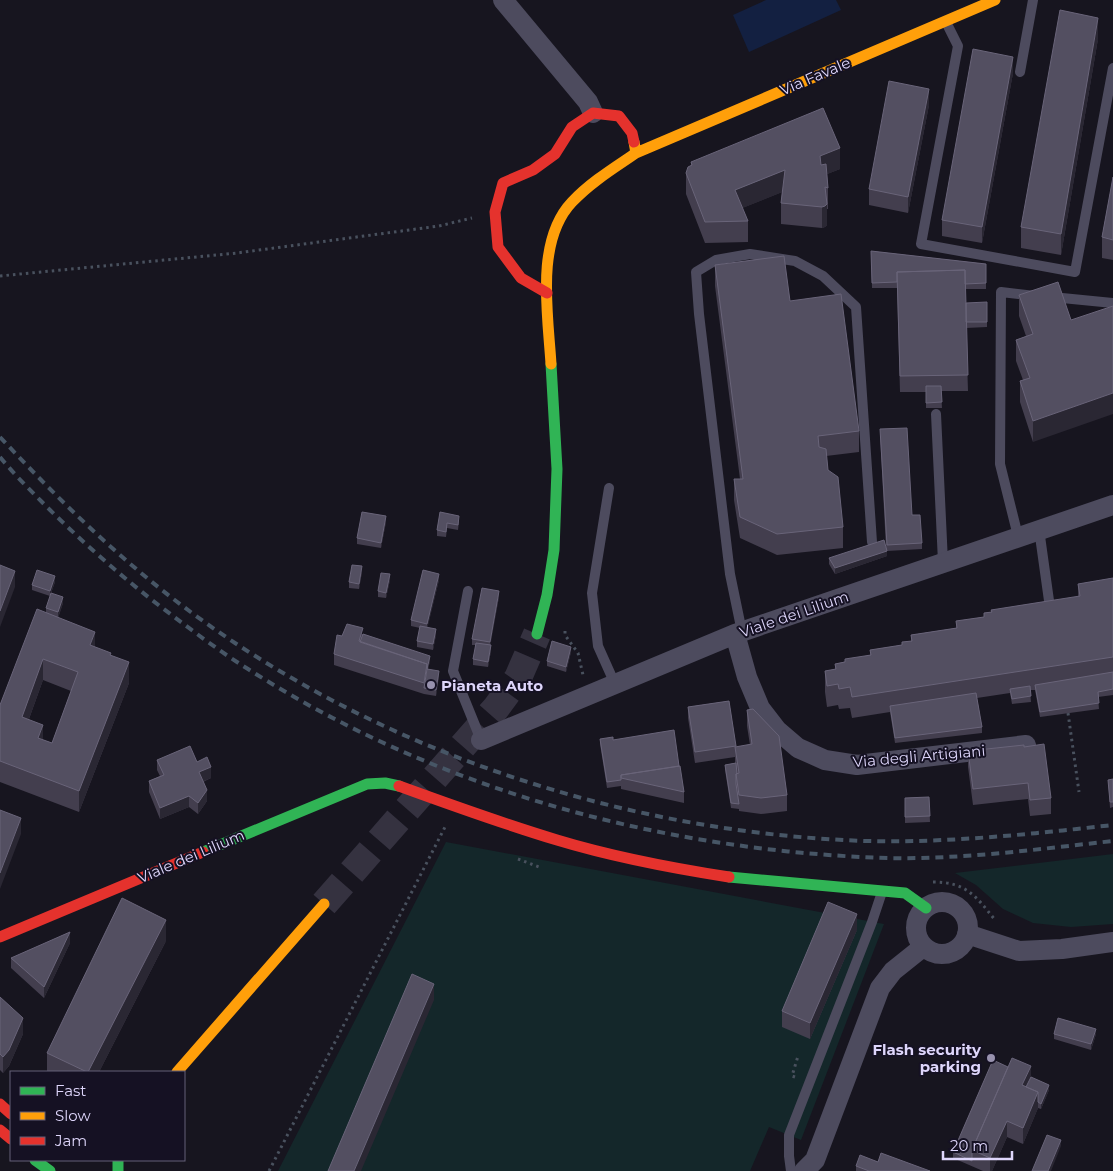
<svg xmlns="http://www.w3.org/2000/svg" width="1113" height="1171" font-family="Montserrat,sans-serif">
<style>
.green{fill:#14272a}
.water{fill:#132041}
.lines{fill:none;stroke-linecap:round;stroke-linejoin:round}
.secondary-tunnel{stroke:#353240;stroke-width:28;stroke-dasharray:28 14;stroke-linecap:butt}
.path{stroke:#49515e;stroke-width:3;stroke-dasharray:2.5 4;stroke-linecap:butt}
.lane{stroke:#4d4b5e;stroke-width:10}
.street{stroke:#4d4b5e;stroke-width:20}
.fast{stroke:#30b455;stroke-width:11}
.slow{stroke:#ff9f0a;stroke-width:11}
.jam{stroke:#e5322d;stroke-width:11}
.rail{stroke:#475666;stroke-width:4;stroke-dasharray:8 6;stroke-linecap:butt}
.wall{fill:#433e4e;fill-rule:evenodd}
.shaded-wall{fill:#2a2733}
.building{fill:#534f61;stroke:#696479;fill-rule:evenodd}
.poi-dot{fill:#9892ae;stroke:#151123;stroke-width:2}
.labels{text-anchor:middle;dominant-baseline:central;stroke-width:4;stroke-linejoin:round;paint-order:stroke}
.street-label{font-size:15px;fill:#ded6fb;stroke:#151123}
.poi-label{font-size:15px;font-weight:bold;fill:#ded6fb;stroke:#151123;text-anchor:start}
</style>
<rect width="100%" height="100%" fill="#17151f"/>
<!-- green -->
<path class="green" d="M446,842L884,924L801,1140L769,1127L750,1171H278Z
M1113,854V924L1071,927L1033,923L1003,909L976,885L955,873Z"/>
<!-- water -->
<path class="water" d="M766,0H836L841,10L749,52L733,15Z"/>
<g class="lines">
<!-- secondary-tunnel -->
<path class="secondary-tunnel" d="M324,904L496,708L518,678L537,634"/>
<!-- path -->
<path class="path" d="M0,276L237,253L439,226L472,218
M565,631V635L578,653L583,675
M1068,713L1079,792
M518,859L539,867
M933,882C966,882 976,896 995,920
M795,1077L792,1076L798,1056
M269,1171L445,827"/>
<!-- lane -->
<path class="lane" d="M946,22L958,46L921,244L1075,272L1113,68
M1020,72L1033,0
M1052,297L1113,303
M936,414L943,562
M609,488L592,593L598,646L615,684
M1039,529L1051,615
M1018,536L1000,464L1001,292L1035,296
M468,591L453,671L481,740
M742,632L730,574L699,314L696,272L716,260L750,254L795,261L823,276L856,307L872,542
M791,1171L789,1156V1135L872,922L882,892"/>
<!-- street -->
<path class="street" d="M503,0L588,102L593,113
M735,634L747,677L760,708L777,730L798,748L825,760L857,765L1026,745
M481,740L735,634L1113,505
M916 928a26 26 0 1 1 52 0a26 26 0 1 1-52 0Z
M967,934L1019,951L1062,949L1113,942
M804,1171L815,1160L880,988L893,971L923,947"/>
<!-- fast -->
<path class="fast" d="M537,634L547,595L554,550L557,469L551,364
M203,852L367,784L385,783L399,786
M729,877L905,893L926,908
M35,1160L50,1171
M118,1160V1171"/>
<!-- slow -->
<path class="slow" d="M636,153L995,0
M551,364C548,314 535,241 572,202C591,182 614,168 636,153L634,142
M177,1072L324,904"/>
<!-- jam -->
<path class="jam" d="M547,293L521,278L498,247L495,212L503,183L533,170L555,154L572,127L593,113L619,116L632,133L634,142
M399,786C451,805 504,824 557,840C613,857 671,868 729,877
M0,937L203,852
M0,1104L11,1114
M0,1130L11,1139"/>
<!-- rail -->
<path class="rail" d="M0,437C55,496 112,552 176,601C371,750 623,833 866,841C949,843 1031,834 1113,825
M0,457C13,473 28,488 42,502C83,543 126,581 173,616C197,634 222,653 248,669C431,786 645,846 861,857C945,862 1030,850 1113,841"/>
</g>
<!-- wall -->
<path class="wall" d="M1098,39L1061,255L1021,248V227Z
M1013,73L982,243L942,236V220Z
M929,105L908,213L869,205V189Z
M691,162L840,169L827,174L828,188V209H827V225L825,227L822,228L781,224V203L782,192L742,208L748,221V242L705,243L686,194V173L691,166Z
M1113,177V260L1102,258V237Z
M871,251L986,264V289H965L966,303L987,322V327L966,328L968,391H941L942,408H926V392H900L897,288H872Z
M715,265L790,301L859,431V452L826,456L828,470L843,527V548L777,555L740,538L734,500V479H740L715,286Z
M1058,282L1033,442L1020,402V381L1023,380L1016,361V340L1026,336L1019,316V295Z
M880,434L912,515L922,543V549L887,551V556L835,574L829,564V558L886,548Z
M440,512L459,521L458,530L447,528L446,537L437,536V530Z
M386,522L381,548L357,544V538Z
M362,572L359,589L349,588V582Z
M1113,578V695L1098,697L1099,709L1040,717L1035,690H1030L1031,702L1012,704L1010,693L977,698L982,727V733L895,743L890,712L852,718L850,708L839,709L838,705L827,707L825,692V671L835,670V664L870,655V650L902,645L911,641V635L956,628V621L984,617V613L991,612V610L1078,597V584Z
M390,580L386,598L378,597V591Z
M439,580L427,628L436,635L433,650L417,647V641L420,628L411,626V620Z
M55,582L50,596L32,590V585Z
M499,597L490,645L491,651L488,667L473,665V659L476,645H472V639Z
M63,603L58,618L95,647L111,656L129,683L79,812L0,782V705L46,613V608ZM43,680L71,691L52,743L43,740L29,719Z
M363,634L430,661L428,669L439,676L436,696L424,694L334,665V654L342,636Z
M571,652L566,672L547,666V661Z
M729,701L736,747L750,745L747,726V710L787,795V811L761,814L739,811V809L731,808L725,770V765L735,763V757L695,763L688,718V707Z
M600,739L613,740L679,766L684,792V803L621,789V786L607,788L600,744Z
M1024,747L1051,798V814L1030,816L1028,799L973,805L968,767V751Z
M157,760L197,762L211,778L203,782L207,801L198,814L189,807L160,819L149,792V781L160,776L157,770Z
M1113,779V807L1110,808L1108,780Z
M929,797L930,822L905,823V798Z
M857,930L810,1039L782,1027V1011Z
M166,941L99,1072H47V1053Z
M70,943L44,998L11,968V958Z
M0,997L23,1034L9,1066L3,1073L0,1070Z
M1054,1034H1096L1091,1050L1054,1039Z
M1031,1077L1049,1090L1041,1109L1038,1108L1023,1144L1007,1137L992,1171H983L953,1158V1152Z
M878,1162L930,1171H856V1166Z"/>
<!-- shaded-wall -->
<path class="shaded-wall" d="M1098,18V39L1061,255V234Z
M1013,57V73L982,243V227Z
M929,89V105L908,213V197Z
M840,148V169L820,177V156Z
M785,170V191L735,211V190Z
M827,204V225L825,227L822,228V207Z
M1113,393V414L1033,442V421Z
M386,516V522L381,548V543Z
M887,551V556L835,574V568Z
M362,566V572L359,589V584Z
M15,571V587L0,627V611Z
M390,574V580L386,598V593Z
M439,574V580L427,630V624Z
M55,576V582L50,596V591Z
M499,591V597L490,648V642Z
M63,597V603L58,618V612Z
M436,629V635L433,650V644Z
M95,632V653L90,645Z
M491,645V651L488,667V662Z
M571,647V652L566,672V667Z
M430,656V661L424,688V694V683L427,664Z
M43,659V680L22,738V717Z
M129,662V683L79,812V791Z
M439,671V676L436,696V690Z
M43,725V746L38,738Z
M211,767V778L199,783V772Z
M207,790V801L198,814V803Z
M189,796V807L160,819V808Z
M21,818V834L0,889V873Z
M857,914V930L810,1039V1023Z
M166,920V941L99,1072H88Z
M70,932V943L44,998V987Z
M434,984V1000L361,1171H354Z
M23,1018V1034L9,1066L3,1073V1057Z
M1096,1029V1034L1091,1050V1044Z
M1031,1066V1082L1024,1096L1022,1085Z
M1049,1085V1090L1041,1109V1104Z
M1038,1092V1108L1023,1144V1128Z
M1007,1121V1137L992,1171H990V1158Z
M1061,1140V1146L1051,1171H1048Z"/>
<!-- building -->
<path class="building" d="M1060,10L1098,18L1061,234L1021,227Z
M973,49L1013,57L982,227L942,220Z
M889,81L929,89L908,197L869,189Z
M823,108L840,148L820,156L821,165L826,164L828,188L825,187L827,204L825,206L822,207L781,203L785,170L735,190L748,221L705,222L686,173L688,167L692,165L691,162Z
M1113,177V240L1102,237Z
M871,251L986,264V283L965,284V270L897,272V282L872,283Z
M784,256L790,301L841,294L859,431L818,436L819,447L826,449L828,470L838,477L843,527L777,534L740,517L734,479H743L715,265Z
M965,270L968,375L900,376L897,272Z
M1058,282L1071,320L1113,306V393L1033,421L1020,381L1030,378L1016,340L1033,334L1019,295Z
M987,302V322H966V303Z
M926,386H941L942,402L926,403Z
M907,428L912,515H920L922,543L887,545L880,429Z
M362,512L386,516L381,543L357,538Z
M440,512L459,516L458,525L447,523L446,532L437,530Z
M884,540L887,551L835,568L829,558Z
M0,565L15,571L0,611Z
M352,565L362,566L359,584L349,582Z
M37,570L55,576L50,591L32,585Z
M423,570L439,574L427,624L411,620Z
M381,573L390,574L386,593L378,591Z
M1113,578V657L852,697L850,687L839,689L838,684L827,686L825,671L836,669L835,664L845,662V659L871,655L870,650L902,645V642L912,641L911,635L957,628L956,621L984,617V613L992,612L991,610L1080,596L1078,584Z
M482,588L499,591L490,642L472,639Z
M51,593L63,597L58,612L46,608Z
M37,609L95,632L90,645L111,653L110,655L129,662L79,791L0,761V705ZM43,659L78,672L52,743L38,738L43,725L22,717Z
M347,624L363,628L359,641L427,664L424,683L334,654L337,635L342,636Z
M420,626L436,629L433,644L417,641Z
M363,634L430,656L427,669V664L360,642Z
M552,641L571,647L566,667L547,661Z
M476,643L491,645L488,662L473,659Z
M427,669L439,671L436,690L424,688Z
M1113,672V689L1098,692L1099,703L1040,712L1035,685Z
M1030,686L1031,696L1012,699L1010,689Z
M976,693L982,727L895,738L890,706Z
M729,701L736,746L695,752L688,707Z
M753,709L779,736L787,795L761,798L739,795L736,774L739,773L735,747L752,744L747,710Z
M674,730L679,766L621,775V780L607,782L600,739L613,737V740Z
M1044,744L1051,798L1030,800L1028,783L973,789L968,751L1024,745V747Z
M190,746L197,762L207,757L211,767L199,772L207,790L198,803L189,796L160,808L149,781L164,775L157,760Z
M736,763L737,774H736V784L739,804L731,803L725,765Z
M680,766L684,792L621,778V775Z
M1113,779V802H1110L1108,780Z
M929,797L930,816L905,817V798Z
M0,810L21,818L0,873Z
M122,898L166,920L88,1072H87L47,1053Z
M828,902L857,914L810,1023L782,1011Z
M70,932L44,987L11,958Z
M412,974L434,984L354,1171H328Z
M0,997L23,1018L9,1050L3,1057L0,1054Z
M1058,1018L1096,1029L1091,1044L1054,1034Z
M1012,1058L1031,1066L1022,1085L1038,1092L1023,1128L1007,1121L990,1158L972,1150Z
M993,1060L1008,1067L972,1150V1161L953,1152Z
M1031,1077L1049,1085L1041,1104L1038,1102V1092L1026,1087Z
M1047,1135L1061,1140L1048,1171H1032Z
M881,1153L930,1171H869L856,1166L860,1155L878,1162Z"/>
<!-- markers -->
<g class="poi-dot">
<circle cx="431" cy="685" r="5"/>
<circle cx="991" cy="1058" r="5"/>
</g>
<g class="labels">
<!-- street labels -->
<g class="street-label">
<text transform="translate(815 76) rotate(-23)">Via Favale</text>
<text transform="translate(794 614) rotate(-19)">Viale dei Lilium</text>
<text transform="translate(919 756) rotate(-5)">Via degli Artigiani</text>
<text transform="translate(191 856) rotate(-23)">Viale dei Lilium</text>
</g>
<!-- poi labels -->
<g class="poi-label">
<text x="441" y="685">Pianeta Auto</text>
<text x="981" y="1049" text-anchor="end">Flash security<tspan x="981" dy="17">parking</tspan></text>
</g>
</g>
<!-- legend -->
<rect x="10" y="1071" width="175" height="90" fill="#151123" stroke="#656079"/>
<rect x="20" y="1087" width="25" height="8" fill="#30b455" stroke="#656079"/>
<text x="55" y="1096" font-size="15" fill="#ded6fb">Fast</text>
<rect x="20" y="1112" width="25" height="8" fill="#ff9f0a" stroke="#656079"/>
<text x="55" y="1121" font-size="15" fill="#ded6fb">Slow</text>
<rect x="20" y="1137" width="25" height="8" fill="#e5322d" stroke="#656079"/>
<text x="55" y="1146" font-size="15" fill="#ded6fb">Jam</text>
<!-- scale -->
<path d="M943 1151v8h69v-8" fill="none" stroke="#ded6fb" stroke-width="2.5"/>
<text x="950" y="1151" font-size="15" fill="#ded6fb" stroke="#151123" stroke-width="4" paint-order="stroke">20 m</text>
</svg>
